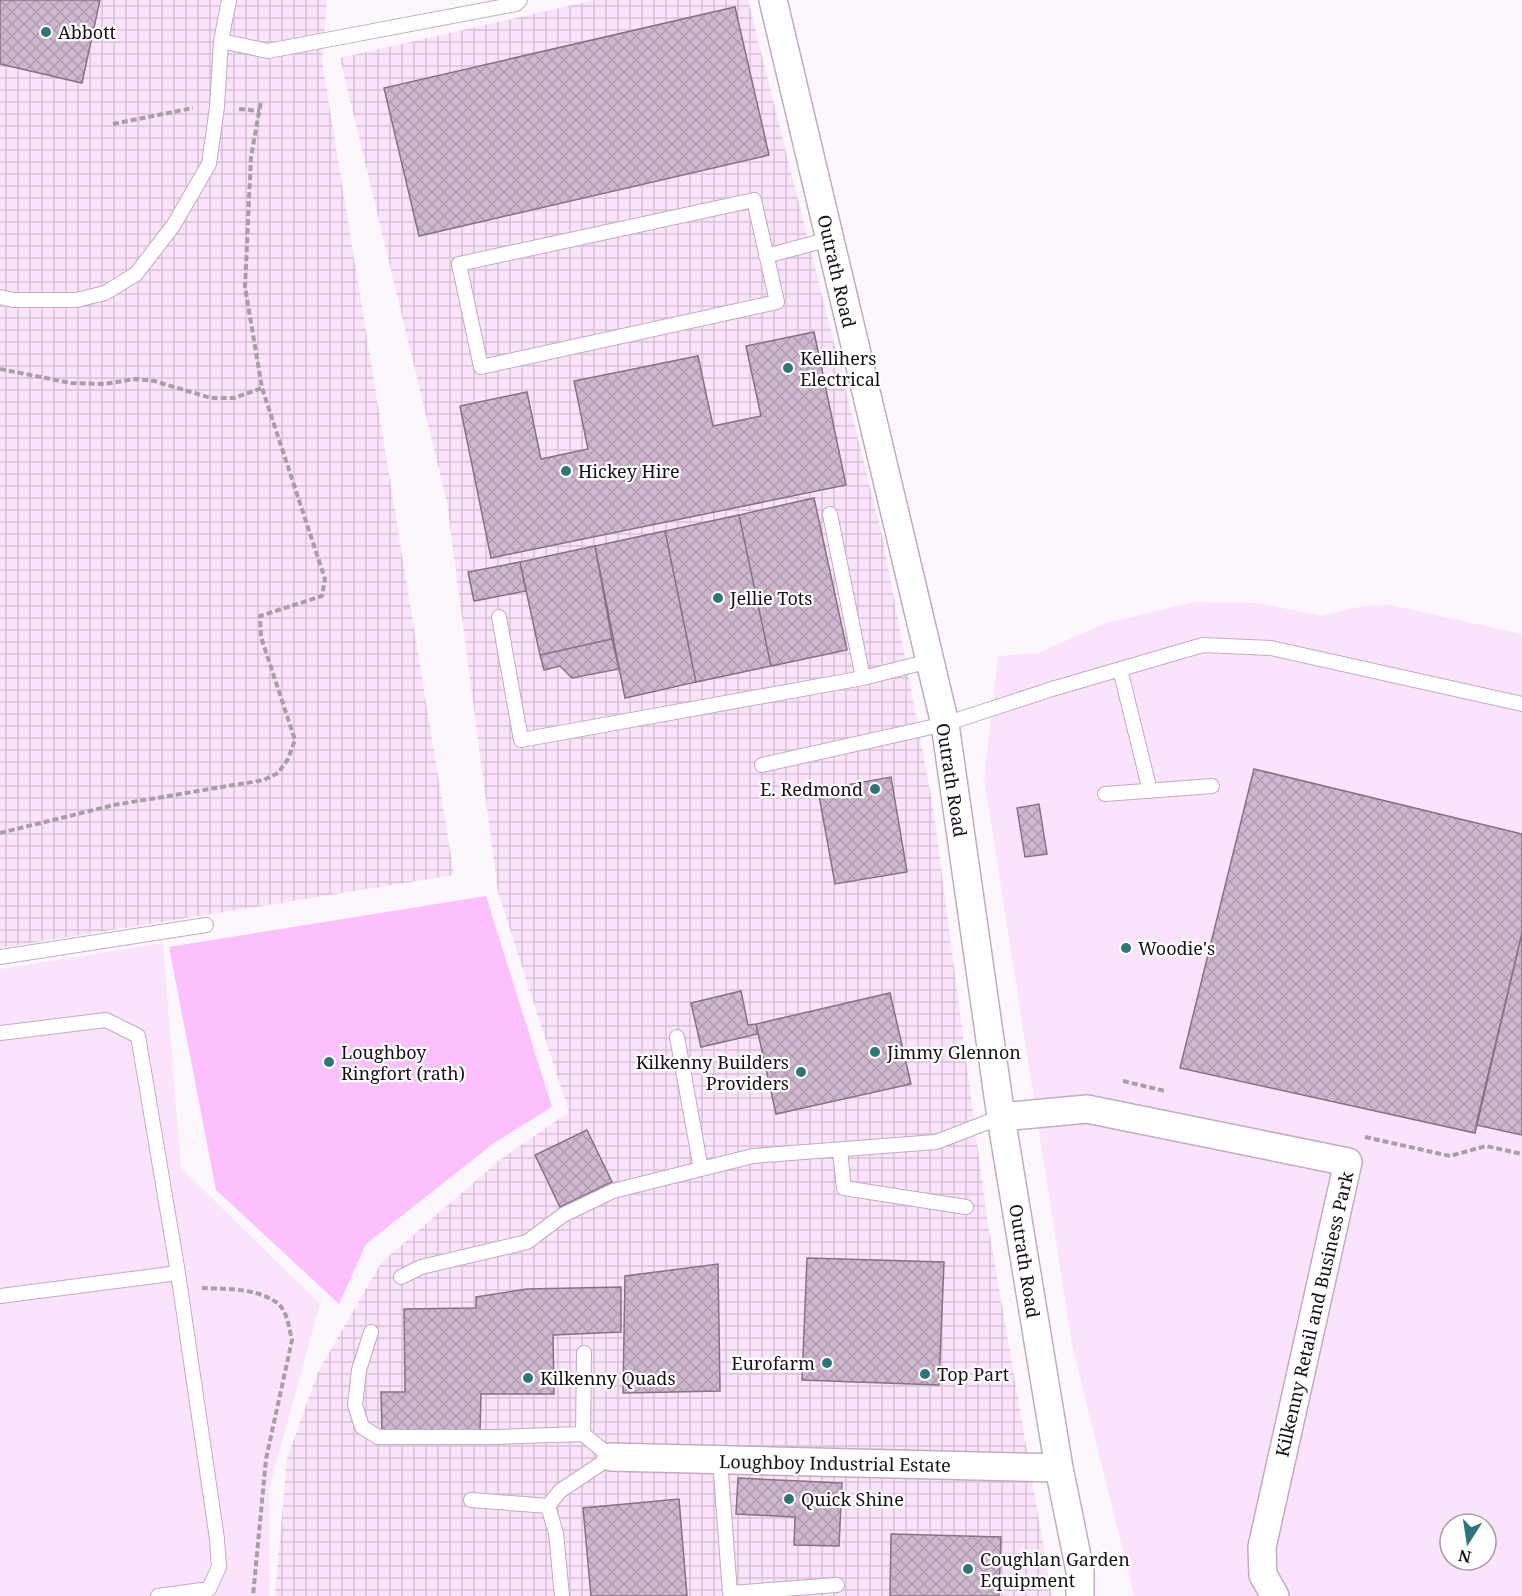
<svg xmlns="http://www.w3.org/2000/svg" width="1522" height="1596" font-family="'Noto Serif',serif">
<style>
.built{fill:#fbe3fc;fill-rule:evenodd}
.industrial{fill:url(#industrial-grid)}
.grass{fill:#fbc0fd}
.building{fill:url(#building-cross-hatch);stroke:#877187;stroke-width:1.5}
.lines{fill:none;stroke-linecap:round;stroke-linejoin:round}
.service-casing{stroke:#c2abc3;stroke-width:16}
.minor-casing{stroke:#c2abc3;stroke-width:30}
.path{stroke:#a6a0a6;stroke-width:4;stroke-dasharray:6 3;stroke-linecap:butt}
.service{stroke:#fff;stroke-width:14}
.minor{stroke:#fff;stroke-width:27}
.poi-dot{fill:#2d777a;stroke:#fff;stroke-width:2}
.labels{text-anchor:middle;dominant-baseline:central;stroke-width:4.5;stroke-linejoin:round;paint-order:stroke}
.poi-label{font-size:18px;fill:#170f17;stroke:#fff;text-anchor:start}
.street-label{font-size:18px;fill:#170f17;stroke:#fff}
</style>
<defs>
<pattern id="industrial-grid" width="8" height="8" patternUnits="userSpaceOnUse" patternTransform="scale(1.5)"><rect width="8" height="8" fill="#fbe3fc"/><path d="M0 4h8M4 0v8" fill="none" stroke="#d6c2d7"/></pattern>
<pattern id="building-cross-hatch" width="8" height="8" patternUnits="userSpaceOnUse" patternTransform="scale(1.5)"><rect width="8" height="8" fill="#ceb6cf"/><path d="M0 0l8 8M0 8l8-8" fill="none" stroke="#b09bb1"/></pattern>
</defs>
<rect width="100%" height="100%" fill="#fcf7fc"/>
<!-- built -->
<path class="built" d="M1194,602L1258,603L1322,616L1353,608L1386,604L1522,634V1596H1134L1072,1344L984,778L998,656L1038,653L1106,623ZM1450,1524H1486V1560H1450Z
M163,943L181,1168L320,1304L269,1489V1596H0V969Z"/>
<!-- industrial -->
<path class="industrial" d="M0,0H327L322,61L454,875L0,948Z
M595,0H748L882,535L933,807L987,1219L1052,1596H275L287,1459L318,1372L381,1263L501,1159L569,1112L498,892L447,503L340,58Z"/>
<!-- grass -->
<path class="grass" d="M486,896L552,1107L494,1143L366,1244L339,1304L216,1190L169,947Z"/>
<!-- building -->
<path class="building" d="M0,0H100L82,83L0,64Z
M735,7L769,155L419,236L384,88Z
M814,332L846,485L491,558L460,406L527,392L541,459L588,449L574,381L698,356L713,426L761,416L746,346Z
M814,498L847,650L771,666L739,515Z
M739,515L771,666L696,682L665,531Z
M665,531L696,682L625,698L595,546Z
M595,546L612,639L540,655L520,562Z
M520,562L526,591L474,601L468,572Z
M612,639L619,669L572,678L560,666L544,670L540,655Z
M1254,769L1522,834V933L1475,1133L1180,1068Z
M891,777L907,872L835,884L818,790Z
M1039,804L1047,854L1025,857L1017,808Z
M1522,933V1135L1476,1125Z
M741,991L748,1025L756,1024L758,1034L701,1047L691,1003Z
M890,993L911,1084L776,1114L756,1024Z
M587,1130L612,1182L560,1207L535,1155Z
M807,1258L944,1262L939,1385L802,1380Z
M718,1264L720,1391L623,1393L625,1276Z
M621,1287V1332L553,1335L554,1394H481L480,1432H382L381,1392H405L404,1309L476,1308V1297L527,1289Z
M738,1478L842,1483L839,1546L794,1545L795,1517L736,1514Z
M679,1499L687,1596H591L583,1508Z
M891,1534L1001,1537L999,1596H890Z"/>
<g class="lines">
<defs>
<path id="service" d="M221,41L268,51L516,4L520,0
M754,200L777,302L481,367L459,264Z
M766,256L830,239
M0,297L13,300H76L105,293L136,274L173,226L209,164L217,107L221,41L229,0
M830,514L863,678
M499,617L521,740L863,678L930,661
M1120,669L1150,791
M762,765L945,724L1052,689L1203,645L1271,648L1522,704
M1105,794L1212,786
M0,957L206,925
M0,1033L106,1020L138,1036L178,1273L217,1539L219,1567L209,1589L158,1596
M677,1037L701,1169
M840,1150L844,1188L966,1207
M401,1277L421,1267L527,1242L563,1215L613,1191L753,1156L936,1142L1001,1117
M0,1296L178,1273
M371,1332L359,1370L355,1405L362,1427L378,1437H497L583,1434L611,1457L560,1491L548,1506L556,1533L562,1596
M583,1434L584,1353
M720,1460L730,1593L837,1585
M471,1500L548,1506"/>
<path id="minor" d="M773,0L945,724L1001,1117L1059,1468L1080,1571V1596
M1001,1117L1087,1109L1348,1162L1262,1547L1263,1575L1275,1596
M611,1457L1059,1468"/>
</defs>
<!-- service casing -->
<use href="#service" class="service-casing"/>
<!-- minor casing -->
<use href="#minor" class="minor-casing"/>
<!-- path -->
<path class="path" d="M239,109L260,111
M113,124L193,108
M0,369L71,383L104,384L136,379L154,381L211,398H234L262,388
M0,833L114,805L264,780L278,773L288,759L295,740L261,637L260,616L322,596L325,579L262,388L245,287L251,157L261,101
M1123,1081L1165,1091
M1365,1137L1450,1156L1486,1146L1522,1154
M202,1288C225,1289 256,1288 276,1302C287,1309 289,1328 292,1340L266,1459L253,1596"/>
<!-- service -->
<use href="#service" class="service"/>
<!-- minor -->
<use href="#minor" class="minor"/>
</g>
<!-- markers -->
<g class="poi-dot">
<circle cx="46" cy="32" r="6"/>
<circle cx="788" cy="368" r="6"/>
<circle cx="566" cy="471" r="6"/>
<circle cx="718" cy="598" r="6"/>
<circle cx="875" cy="789" r="6"/>
<circle cx="1126" cy="948" r="6"/>
<circle cx="875" cy="1052" r="6"/>
<circle cx="329" cy="1062" r="6"/>
<circle cx="801" cy="1072" r="6"/>
<circle cx="827" cy="1363" r="6"/>
<circle cx="925" cy="1374" r="6"/>
<circle cx="528" cy="1378" r="6"/>
<circle cx="789" cy="1499" r="6"/>
<circle cx="968" cy="1569" r="6"/>
</g>
<g class="labels">
<!-- poi labels -->
<g class="poi-label">
<text x="58" y="32">Abbott</text>
<text x="800" y="358">Kellihers<tspan x="800" dy="21">Electrical</tspan></text>
<text x="578" y="471">Hickey Hire</text>
<text x="730" y="598">Jellie Tots</text>
<text x="863" y="789" text-anchor="end">E. Redmond</text>
<text x="1138" y="948">Woodie's</text>
<text x="341" y="1052">Loughboy<tspan x="341" dy="21">Ringfort (rath)</tspan></text>
<text x="887" y="1052">Jimmy Glennon</text>
<text x="789" y="1062" text-anchor="end">Kilkenny Builders<tspan x="789" dy="21">Providers</tspan></text>
<text x="815" y="1363" text-anchor="end">Eurofarm</text>
<text x="937" y="1374">Top Part</text>
<text x="540" y="1378">Kilkenny Quads</text>
<text x="801" y="1499">Quick Shine</text>
<text x="980" y="1559">Coughlan Garden<tspan x="980" dy="21">Equipment</tspan></text>
</g>
<!-- street labels -->
<g class="street-label">
<text transform="translate(837 271) rotate(77)">Outrath Road</text>
<text transform="translate(952 780) rotate(81)">Outrath Road</text>
<text transform="translate(1025 1261) rotate(81)">Outrath Road</text>
<text transform="translate(1314 1314) rotate(-77)">Kilkenny Retail and Business Park</text>
<text transform="translate(835 1463) rotate(1)">Loughboy Industrial Estate</text>
</g>
</g>
<!-- north arrow -->
<g transform="translate(1468 1542) rotate(192)"><circle r="28" fill="#ffffff" stroke="#a29fa2" stroke-width="1.5"/>
<path d="M0-4.5L10 22L0 15L-10 22Z" fill="#2d777a"/>
<text y="-9" font-size="16" font-weight="bold" text-anchor="middle" fill="#170f17">N</text>
</g>
</svg>
